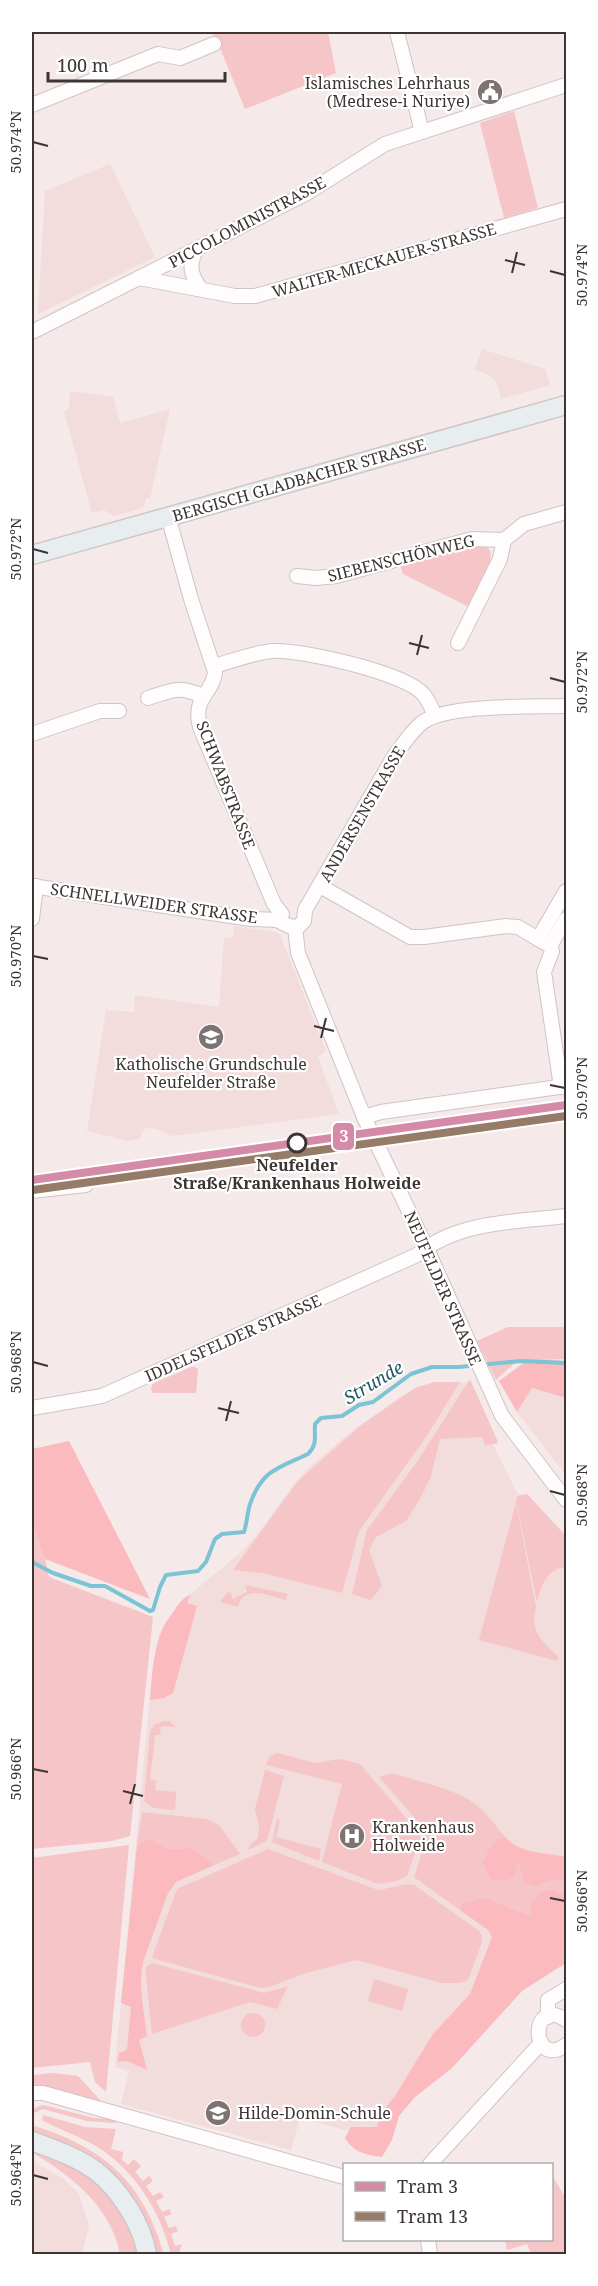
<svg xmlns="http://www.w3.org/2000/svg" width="598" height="2286" viewBox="0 0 598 2286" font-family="'Noto Serif',serif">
	<rect width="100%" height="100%" fill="#f5e9e9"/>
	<g fill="#f2dcdc">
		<polygon points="110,164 155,257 38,314 45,191"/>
		<polygon points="482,349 545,369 550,385 501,399 496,381 489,375 475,370"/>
		<polygon points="70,391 113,397 120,423 170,409 150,498 147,498 142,508 114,516 104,510 92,513 64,411 69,409"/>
		<polygon points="234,926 276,932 280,935 326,1051 318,1057 339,1114 172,1136 157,1129 145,1128 139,1139 128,1141 87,1131 106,1010 134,1012 135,995 219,1007 224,937 233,938"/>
		<polygon points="438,1382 470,1383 491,1435 493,1445 518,1495 527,1494 566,1536 566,1954 507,2000 413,2096 378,2142 360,2134 300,2118 291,2150 121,2104 129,2071 115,2067 153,1665 159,1634 165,1622 181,1602 240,1553 257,1535 294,1484 307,1469 353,1430 400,1397 418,1387"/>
		<polygon points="532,1388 566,1398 566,1475 517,1412"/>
		<polygon points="32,2156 35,2158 35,2162 65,2180 78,2193 89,2225 82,2254 32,2254"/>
	</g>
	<g fill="#f5c5c7">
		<polygon points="212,32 328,32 336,73 245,109 220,48 218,49"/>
		<polygon points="514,111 538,208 504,218 480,123"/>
		<path d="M476,543C480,544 486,545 489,549C497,561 475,595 469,607L403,574L400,564Z"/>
		<polygon points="508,1327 566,1327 566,1359 517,1361 496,1380 477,1341"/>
		<polygon points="191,1367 195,1367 198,1369 196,1393 153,1393 151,1389 152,1384"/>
		<polygon points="470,1379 498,1442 496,1444 485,1445 482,1437 440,1439 431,1476 420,1499 406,1521 376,1537 369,1550 382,1586 371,1600 352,1594 367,1530 417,1462"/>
		<polygon points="434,1382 460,1382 428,1434 359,1531 342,1593 262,1573 233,1570 298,1481 359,1427 415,1388"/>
		<path d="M527,1494L566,1536V1567C546,1569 542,1585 537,1602L516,1500L518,1496Z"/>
		<path d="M516,1503L536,1607C529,1632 542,1640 558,1657L557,1661L479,1640Z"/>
		<polygon points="32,1522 45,1559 49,1577 153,1617 130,1836 112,1841 32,1849"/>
		<path d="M245,1585L288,1594L286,1600C270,1596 244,1583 238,1607L220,1602L229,1591L233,1599L247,1592Z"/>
		<polygon points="164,1721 169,1721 176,1727 161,1726 160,1735 155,1735 150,1780 156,1781 155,1790 176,1792 175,1810 153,1808 144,1801 150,1732 154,1725"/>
		<polygon points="277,1753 315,1763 340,1759 360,1764 419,1833 420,1839 407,1876 393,1882 378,1884 322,1862 342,1784 266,1765 269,1757"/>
		<polygon points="265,1770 284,1776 268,1837 265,1842 248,1850 250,1845 258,1838 259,1826 255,1809"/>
		<path d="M392,1773C416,1781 454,1788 475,1804C487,1813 496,1826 506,1838H498L490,1847L518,1859L535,1887L548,1881L566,1879V1896L555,1890L532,1916L484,1897L461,1904L460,1910L414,1877L426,1839V1831L379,1777Z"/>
		<polygon points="142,1812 206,1819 219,1825 240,1854 214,1865 192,1848 167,1849 149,1838 137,1846"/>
		<polygon points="277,1819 280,1820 276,1837 321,1849 319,1861 272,1842"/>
		<polygon points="129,1845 106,2092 95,2082 90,2062 32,2068 32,1858"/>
		<path d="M268,1849L378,1890C389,1889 404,1883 414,1885L479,1931L482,1936V1942L468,1980L460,1983H442L356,1960L303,1974L269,1987L261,1988L155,1959L152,1957L177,1889Z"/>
		<polygon points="152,1963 264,1993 288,1986 277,2009 250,2002 152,2034 146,1975 146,1967"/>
		<polygon points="374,1979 408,1989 402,2011 368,2001"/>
		<circle cx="253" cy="2025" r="12"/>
		<polygon points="53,2073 78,2076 101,2101 99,2103 32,2089 32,2075"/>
		<polygon points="43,2105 94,2118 117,2119 115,2123 87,2121 43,2109 32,2114 32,2109"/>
		<path d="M43,2115L85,2127L116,2129L111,2149L123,2152L122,2160L128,2165L134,2159L141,2166L135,2172L143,2181L149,2176L153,2181L146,2186L153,2196L160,2192L164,2197L156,2201L162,2212L169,2209L172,2214L164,2217L169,2228L176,2226L178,2231L171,2234L175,2246L182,2244L179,2254H171C160,2211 135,2170 96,2146C79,2136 60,2130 42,2120Z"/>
		<path d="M32,2125C104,2148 142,2180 164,2254H155L137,2208L32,2132Z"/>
		<path d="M35,2149C93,2172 119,2196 140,2254H120C111,2207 72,2176 33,2153Z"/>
		<polygon points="552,2175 566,2199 566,2254 531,2254 527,2244 507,2250 505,2240 552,2240"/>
	</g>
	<g fill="#fababe">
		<polygon points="549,1360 566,1361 566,1398 532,1388 517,1412 499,1381 525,1362"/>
		<polygon points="69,1441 150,1599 45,1559 32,1522 32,1449"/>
		<path d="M190,1595L187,1603L197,1606L173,1693L164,1698L150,1700C153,1668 153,1637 174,1611C178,1605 182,1598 190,1595Z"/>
		<path d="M149,1838L167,1849L192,1848L214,1865L176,1882L168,1893L143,1962C138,1986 144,2011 147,2036L139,2040L147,2070L127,2061L118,2062L119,2053L127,2050L131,2007L121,2003L137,1846Z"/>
		<path d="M498,1838H506C520,1854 547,1853 566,1857V1879L548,1881L535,1887L525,1883L518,1860L514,1877L503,1881L491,1879L483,1863L490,1847Z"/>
		<path d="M555,1890L566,1896V1963L522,1991L452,2068L415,2097L399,2116L392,2140L382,2157C366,2155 353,2152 345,2138L351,2127H377L380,2115L395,2096L433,2034L470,1994L492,1937L488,1930L460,1910L461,1904L484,1897L531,1916V1904L540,1892Z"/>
	</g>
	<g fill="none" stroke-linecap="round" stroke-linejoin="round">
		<path stroke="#7bc4d5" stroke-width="4" d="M32,1562L53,1573L91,1586H105L150,1611L153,1610L160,1587L166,1575L198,1571L206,1562L215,1539L222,1534L244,1532C247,1523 247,1514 250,1504C262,1470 278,1468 308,1454C318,1444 314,1437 315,1424L321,1418L342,1416L359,1405L373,1402L411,1374L432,1367H459L521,1361L566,1363"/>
		<g stroke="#cfc4c5" stroke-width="16">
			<g id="minor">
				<polyline points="397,32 422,132"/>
				<polyline points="32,105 158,54 180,58 214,44"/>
				<path d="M196,249C189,265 190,274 200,288"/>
				<polyline points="139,278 235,296 255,296 566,209"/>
				<polyline points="32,332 307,193 385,144 566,85"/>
				<path d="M168,516L191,599L215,672C213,694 192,697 200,727L274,904L282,914"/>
				<polyline points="297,576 316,578 336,576 472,539 504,540 524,524 566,512"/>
				<polyline points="458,643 500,559 504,540"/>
				<path d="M214,666C233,661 252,653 272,651C300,649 407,673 424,695C429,701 432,709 435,716"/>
				<path d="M148,698C173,690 178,685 203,696"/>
				<polyline points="32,734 100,711 119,711"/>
				<path d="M32,886L251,919L277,920L289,926L298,927L304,921L305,910L393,758C402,746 411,731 423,722C450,704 532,707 566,706"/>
				<polyline points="320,886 410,937 424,937 506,926 518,927 538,939"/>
				<polyline points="32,919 36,886"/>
				<polyline points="295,927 298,953 364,1117 426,1247 502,1416 566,1500"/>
				<polyline points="545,943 538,939 566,891"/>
				<polyline points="561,1087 544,972 552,951 550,946 566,919"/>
				<polyline points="364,1117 381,1112 566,1086"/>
				<polyline points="32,1191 86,1185"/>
				<path d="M32,1408L102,1396L417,1255C457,1221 516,1222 566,1216"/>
				<polyline points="548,2017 548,2000 566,1989"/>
				<path d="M566,2020C529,1995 530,2070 566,2045"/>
				<polyline points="32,2093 43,2093 344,2177"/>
				<polyline points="430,2164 541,2043"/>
				<polyline points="428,2240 430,2254"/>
			</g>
		</g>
		<g stroke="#cdc7c7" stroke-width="21">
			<g id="major">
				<polyline points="32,555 566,405"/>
				<path d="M32,2141C53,2149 77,2157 96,2171C120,2190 142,2224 147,2254"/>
			</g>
		</g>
		<use href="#minor" stroke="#fefcfc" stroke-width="14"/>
		<use href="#major" stroke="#e8eef0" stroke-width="18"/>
		<g stroke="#fff" stroke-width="12">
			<polyline id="tram-1" points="32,1180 566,1105"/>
		</g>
		<g stroke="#fff" stroke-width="12">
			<polyline id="tram-2" points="33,1190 566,1116"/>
		</g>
		<use href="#tram-1" stroke="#d58aa8" stroke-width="8"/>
		<use href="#tram-2" stroke="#967b68" stroke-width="8"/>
	</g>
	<path fill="none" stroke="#3d3434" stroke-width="2" d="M33,142L48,146M505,260L525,265M550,271L565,275M512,273L517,252M33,549L48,553M409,643L429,648M417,655L422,635M550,678L565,682M33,956L48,959M314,1026L334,1031M321,1038L326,1018M550,1085L565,1088M33,1362L48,1366M218,1408L239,1413M226,1421L231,1401M550,1491L565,1495M33,1769L48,1772M123,1791L143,1796M130,1804L135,1784M550,1898L565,1901M33,2175L48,2179"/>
	<defs>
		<g id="civic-disc" transform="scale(1.35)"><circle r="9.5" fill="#7d7373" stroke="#fff"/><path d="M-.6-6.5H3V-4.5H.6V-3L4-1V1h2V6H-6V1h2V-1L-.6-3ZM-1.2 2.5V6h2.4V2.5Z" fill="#fff"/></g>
		<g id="school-disc" transform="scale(1.35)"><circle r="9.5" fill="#7d7373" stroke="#fff"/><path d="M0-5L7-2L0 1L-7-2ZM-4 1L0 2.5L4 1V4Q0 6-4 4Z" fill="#fff"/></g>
		<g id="hospital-disc" transform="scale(1.35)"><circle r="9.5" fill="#7d7373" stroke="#fff"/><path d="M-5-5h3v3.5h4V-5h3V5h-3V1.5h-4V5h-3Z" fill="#fff"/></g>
	</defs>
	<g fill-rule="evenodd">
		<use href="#civic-disc" x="490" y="92"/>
		<use href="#school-disc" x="211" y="1037"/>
		<use href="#hospital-disc" x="352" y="1836"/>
		<use href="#school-disc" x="218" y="2113"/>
	</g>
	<circle fill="#fff" stroke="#3d3434" stroke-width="3" cx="297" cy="1143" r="9"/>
	<g text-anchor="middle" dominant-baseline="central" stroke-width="4.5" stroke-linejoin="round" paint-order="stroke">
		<g font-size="16" fill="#3d3434" stroke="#fff" text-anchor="start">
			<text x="470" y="83" text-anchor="end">Islamisches Lehrhaus<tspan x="470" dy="18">(Medrese-i Nuriye)</tspan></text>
			<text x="211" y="1064" text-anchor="middle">Katholische Grundschule<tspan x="211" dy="18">Neufelder Straße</tspan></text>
			<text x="372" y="1827">Krankenhaus<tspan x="372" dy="18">Holweide</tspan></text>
			<text x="238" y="2113">Hilde-Domin-Schule</text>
		</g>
		<g font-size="16" fill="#3d3434" stroke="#fff">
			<text transform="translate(247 222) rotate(-28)">PICCOLOMINISTRASSE</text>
			<text transform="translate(384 260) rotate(-16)">WALTER-MECKAUER-STRASSE</text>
			<text transform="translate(299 480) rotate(-16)">BERGISCH GLADBACHER STRASSE</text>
			<text transform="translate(401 558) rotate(-14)">SIEBENSCHÖNWEG</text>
			<text transform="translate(226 785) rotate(69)">SCHWABSTRASSE</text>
			<text transform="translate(362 814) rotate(-60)">ANDERSENSTRASSE</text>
			<text transform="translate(154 903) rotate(8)">SCHNELLWEIDER STRASSE</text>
			<text transform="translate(443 1288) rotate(66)">NEUFELDER STRASSE</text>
			<text transform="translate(233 1338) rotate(-24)">IDDELSFELDER STRASSE</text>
		</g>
		<g font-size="16" font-weight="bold" fill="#3d3434" stroke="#fff">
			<text x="297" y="1165">Neufelder<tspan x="297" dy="18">Straße/Krankenhaus Holweide</tspan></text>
		</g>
		<g font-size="18" font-style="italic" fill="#1e5967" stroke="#fff">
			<text transform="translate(373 1382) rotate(-31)">Strunde</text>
		</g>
	</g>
	<rect stroke="#fff" stroke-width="2" x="332" y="1122" width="23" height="29" rx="6" fill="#d58aa8"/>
	<g font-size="16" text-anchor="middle" font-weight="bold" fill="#fff">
		<text x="344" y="1142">3</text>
	</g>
	<rect width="598" height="2286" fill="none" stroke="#ffffff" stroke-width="66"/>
	<rect x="343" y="2163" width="210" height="78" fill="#ffffff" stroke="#b1aeae" stroke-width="1.5"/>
	<rect x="355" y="2182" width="30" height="9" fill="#d58aa8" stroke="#b1aeae" stroke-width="1.5"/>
	<text x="397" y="2193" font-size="18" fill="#3d3434">Tram 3</text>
	<rect x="355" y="2212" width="30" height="9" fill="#967b68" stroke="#b1aeae" stroke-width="1.5"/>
	<text x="397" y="2223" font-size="18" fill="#3d3434">Tram 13</text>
	<path d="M48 72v9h177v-9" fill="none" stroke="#3d3434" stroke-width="3"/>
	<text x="57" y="72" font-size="18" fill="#3d3434" stroke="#ffffff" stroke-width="4.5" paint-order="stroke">100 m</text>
	<rect x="33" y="33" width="532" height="2220" fill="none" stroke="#3d3434" stroke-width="2"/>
	<g font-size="15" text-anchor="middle" fill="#3d3434">
		<text transform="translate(16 142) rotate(-90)" y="5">50.974°N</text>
		<text transform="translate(582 275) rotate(-90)" y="5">50.974°N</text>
		<text transform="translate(16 549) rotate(-90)" y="5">50.972°N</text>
		<text transform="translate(582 682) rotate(-90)" y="5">50.972°N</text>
		<text transform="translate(16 956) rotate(-90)" y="5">50.970°N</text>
		<text transform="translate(582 1088) rotate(-90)" y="5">50.970°N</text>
		<text transform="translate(16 1362) rotate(-90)" y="5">50.968°N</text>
		<text transform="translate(582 1495) rotate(-90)" y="5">50.968°N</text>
		<text transform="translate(16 1769) rotate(-90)" y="5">50.966°N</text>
		<text transform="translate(582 1901) rotate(-90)" y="5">50.966°N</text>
		<text transform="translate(16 2175) rotate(-90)" y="5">50.964°N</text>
	</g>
</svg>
